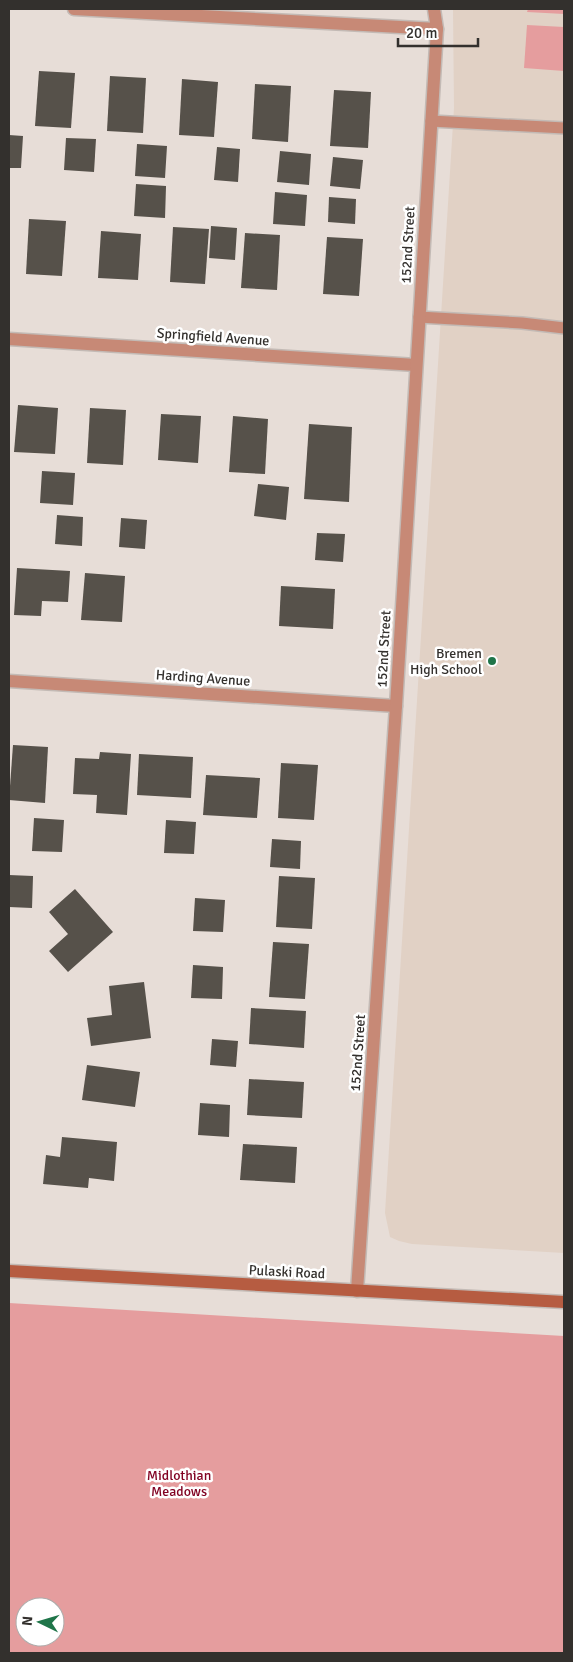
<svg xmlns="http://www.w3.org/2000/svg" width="573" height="1662" viewBox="0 0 573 1662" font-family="Signika,sans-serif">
	<rect width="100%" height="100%" fill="#e7ddd7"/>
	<polygon fill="#e1d1c5" points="453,9 564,9 564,1253 412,1244 399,1241 390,1237 385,1213 454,108"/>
	<g fill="#e59d9e" fill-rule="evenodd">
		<polygon points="528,9 564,9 564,14 527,12"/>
		<polygon points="527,25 564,27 564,71 524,68"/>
		<path d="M9,1303L564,1336V1653H9ZM25,1607H55V1637H25Z"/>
	</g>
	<g fill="#56514a">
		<polygon points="39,71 75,73 71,128 35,126"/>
		<polygon points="110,76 146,78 143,133 107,131"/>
		<polygon points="182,79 218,82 214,137 179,135"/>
		<polygon points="255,84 291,86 288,142 252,139"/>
		<polygon points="334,90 371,92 368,148 330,146"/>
		<polygon points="9,135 23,136 21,168 9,168"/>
		<polygon points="66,138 96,139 94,172 64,170"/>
		<polygon points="137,144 167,146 165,178 135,176"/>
		<polygon points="217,147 240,149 238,182 214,180"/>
		<polygon points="280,151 311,154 309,185 277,182"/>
		<polygon points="333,157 363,160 360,189 330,186"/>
		<polygon points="136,184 166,186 165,218 134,216"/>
		<polygon points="275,192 307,195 305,226 273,224"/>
		<polygon points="329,197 356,199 355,224 328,222"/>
		<polygon points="29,219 66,221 62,276 26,274"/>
		<polygon points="211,226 237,228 235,260 209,258"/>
		<polygon points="173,227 209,229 205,284 170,282"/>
		<polygon points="101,231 141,234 138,280 98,278"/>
		<polygon points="245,233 280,235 277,290 241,288"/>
		<polygon points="327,237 363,239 359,296 323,294"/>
		<polygon points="18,405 58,408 55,454 14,452"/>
		<polygon points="90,408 126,410 123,465 87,463"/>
		<polygon points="161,414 201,416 198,463 158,460"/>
		<polygon points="233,416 268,419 265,474 229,472"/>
		<polygon points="309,424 352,427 349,502 304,499"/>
		<polygon points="42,471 75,473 73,505 40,503"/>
		<polygon points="258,484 289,487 286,520 254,516"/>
		<polygon points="57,515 83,517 82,546 55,544"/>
		<polygon points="121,518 147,520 145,549 119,547"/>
		<polygon points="317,533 345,534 343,562 315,560"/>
		<polygon points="17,568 70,571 68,602 42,601 41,616 14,615"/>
		<polygon points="85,573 125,576 122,622 81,620"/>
		<polygon points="281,586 335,589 333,629 279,626"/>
		<polygon points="13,745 48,747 45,803 9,800"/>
		<polygon points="100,752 131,754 127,815 96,813 97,795 73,794 75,758 99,759"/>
		<polygon points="139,754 193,757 191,798 137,795"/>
		<polygon points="281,763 318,765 314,820 278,818"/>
		<polygon points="206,775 260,778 257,818 203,815"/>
		<polygon points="34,818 64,820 62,852 32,851"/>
		<polygon points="166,820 196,822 194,854 164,853"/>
		<polygon points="272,839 301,841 300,869 270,867"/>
		<polygon points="9,875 33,876 32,908 9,907"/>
		<polygon points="279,876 315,878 312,929 276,927"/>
		<polygon points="75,889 113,932 68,972 49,951 68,934 49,912"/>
		<polygon points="195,898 225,900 223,932 193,931"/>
		<polygon points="273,942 309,944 305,999 269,997"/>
		<polygon points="193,965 223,967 222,999 191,998"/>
		<polygon points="144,982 151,1038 91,1046 87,1018 112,1015 109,986"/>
		<polygon points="251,1008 306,1011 304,1048 249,1044"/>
		<polygon points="212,1039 238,1041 236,1067 210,1065"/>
		<polygon points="87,1065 140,1072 135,1107 82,1100"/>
		<polygon points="249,1079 304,1082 302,1118 247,1115"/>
		<polygon points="200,1103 230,1105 229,1137 198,1135"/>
		<polygon points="62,1137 117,1142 114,1181 89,1178 88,1188 43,1184 46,1155 60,1157"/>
		<polygon points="243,1144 297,1147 295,1183 240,1180"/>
	</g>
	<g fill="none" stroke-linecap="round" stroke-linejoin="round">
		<g stroke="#c3bab5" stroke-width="14">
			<g id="lane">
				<polyline points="431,121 564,128"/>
				<polyline points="419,317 522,323 564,328"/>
			</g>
		</g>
		<g stroke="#c3bab5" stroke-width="15">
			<g id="street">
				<polyline points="74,9 437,29"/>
				<polyline points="9,339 416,365"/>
				<polyline points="9,681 396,706"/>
				<polyline points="357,1291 396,706 437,29 434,9"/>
			</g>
		</g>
		<g stroke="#c3bab5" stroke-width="15">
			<polyline id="secondary" points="9,1271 564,1302"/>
		</g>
		<use href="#lane" stroke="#c78976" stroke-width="11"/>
		<use href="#street" stroke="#c78976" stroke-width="12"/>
		<use href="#secondary" stroke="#b65c41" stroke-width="12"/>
	</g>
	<circle fill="#1f7549" stroke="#fff" stroke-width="2" cx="492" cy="661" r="5"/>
	<g text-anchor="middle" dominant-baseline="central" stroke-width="5" stroke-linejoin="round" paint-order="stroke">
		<g font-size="14" fill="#33302d" stroke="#fff">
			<text transform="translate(408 245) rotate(-87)">152nd Street</text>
			<text transform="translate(213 337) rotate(4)">Springfield Avenue</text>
			<text transform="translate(384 649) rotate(-87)">152nd Street</text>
			<text transform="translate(203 678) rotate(4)">Harding Avenue</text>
			<text transform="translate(358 1053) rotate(-86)">152nd Street</text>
			<text transform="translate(287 1272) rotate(3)">Pulaski Road</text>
		</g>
		<g font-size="14" fill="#33302d" stroke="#fff" text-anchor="end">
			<text x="482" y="653">Bremen<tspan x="482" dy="16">High School</tspan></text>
		</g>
		<g font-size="14" fill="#810222" stroke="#fff">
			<text x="179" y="1475">Midlothian<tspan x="179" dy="16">Meadows</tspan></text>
		</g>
	</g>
	<rect width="573" height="1662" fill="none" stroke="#33302d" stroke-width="20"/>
	<g transform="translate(40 1622) rotate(275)"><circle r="24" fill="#ffffff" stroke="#adacab"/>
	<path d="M0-4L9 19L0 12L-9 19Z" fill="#1f7549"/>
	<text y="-8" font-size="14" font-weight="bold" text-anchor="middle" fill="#33302d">N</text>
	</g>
	<path d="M398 38v8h80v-8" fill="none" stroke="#33302d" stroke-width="2.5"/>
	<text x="406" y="38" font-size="15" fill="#33302d" stroke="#ffffff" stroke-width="4" paint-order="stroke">20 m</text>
</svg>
